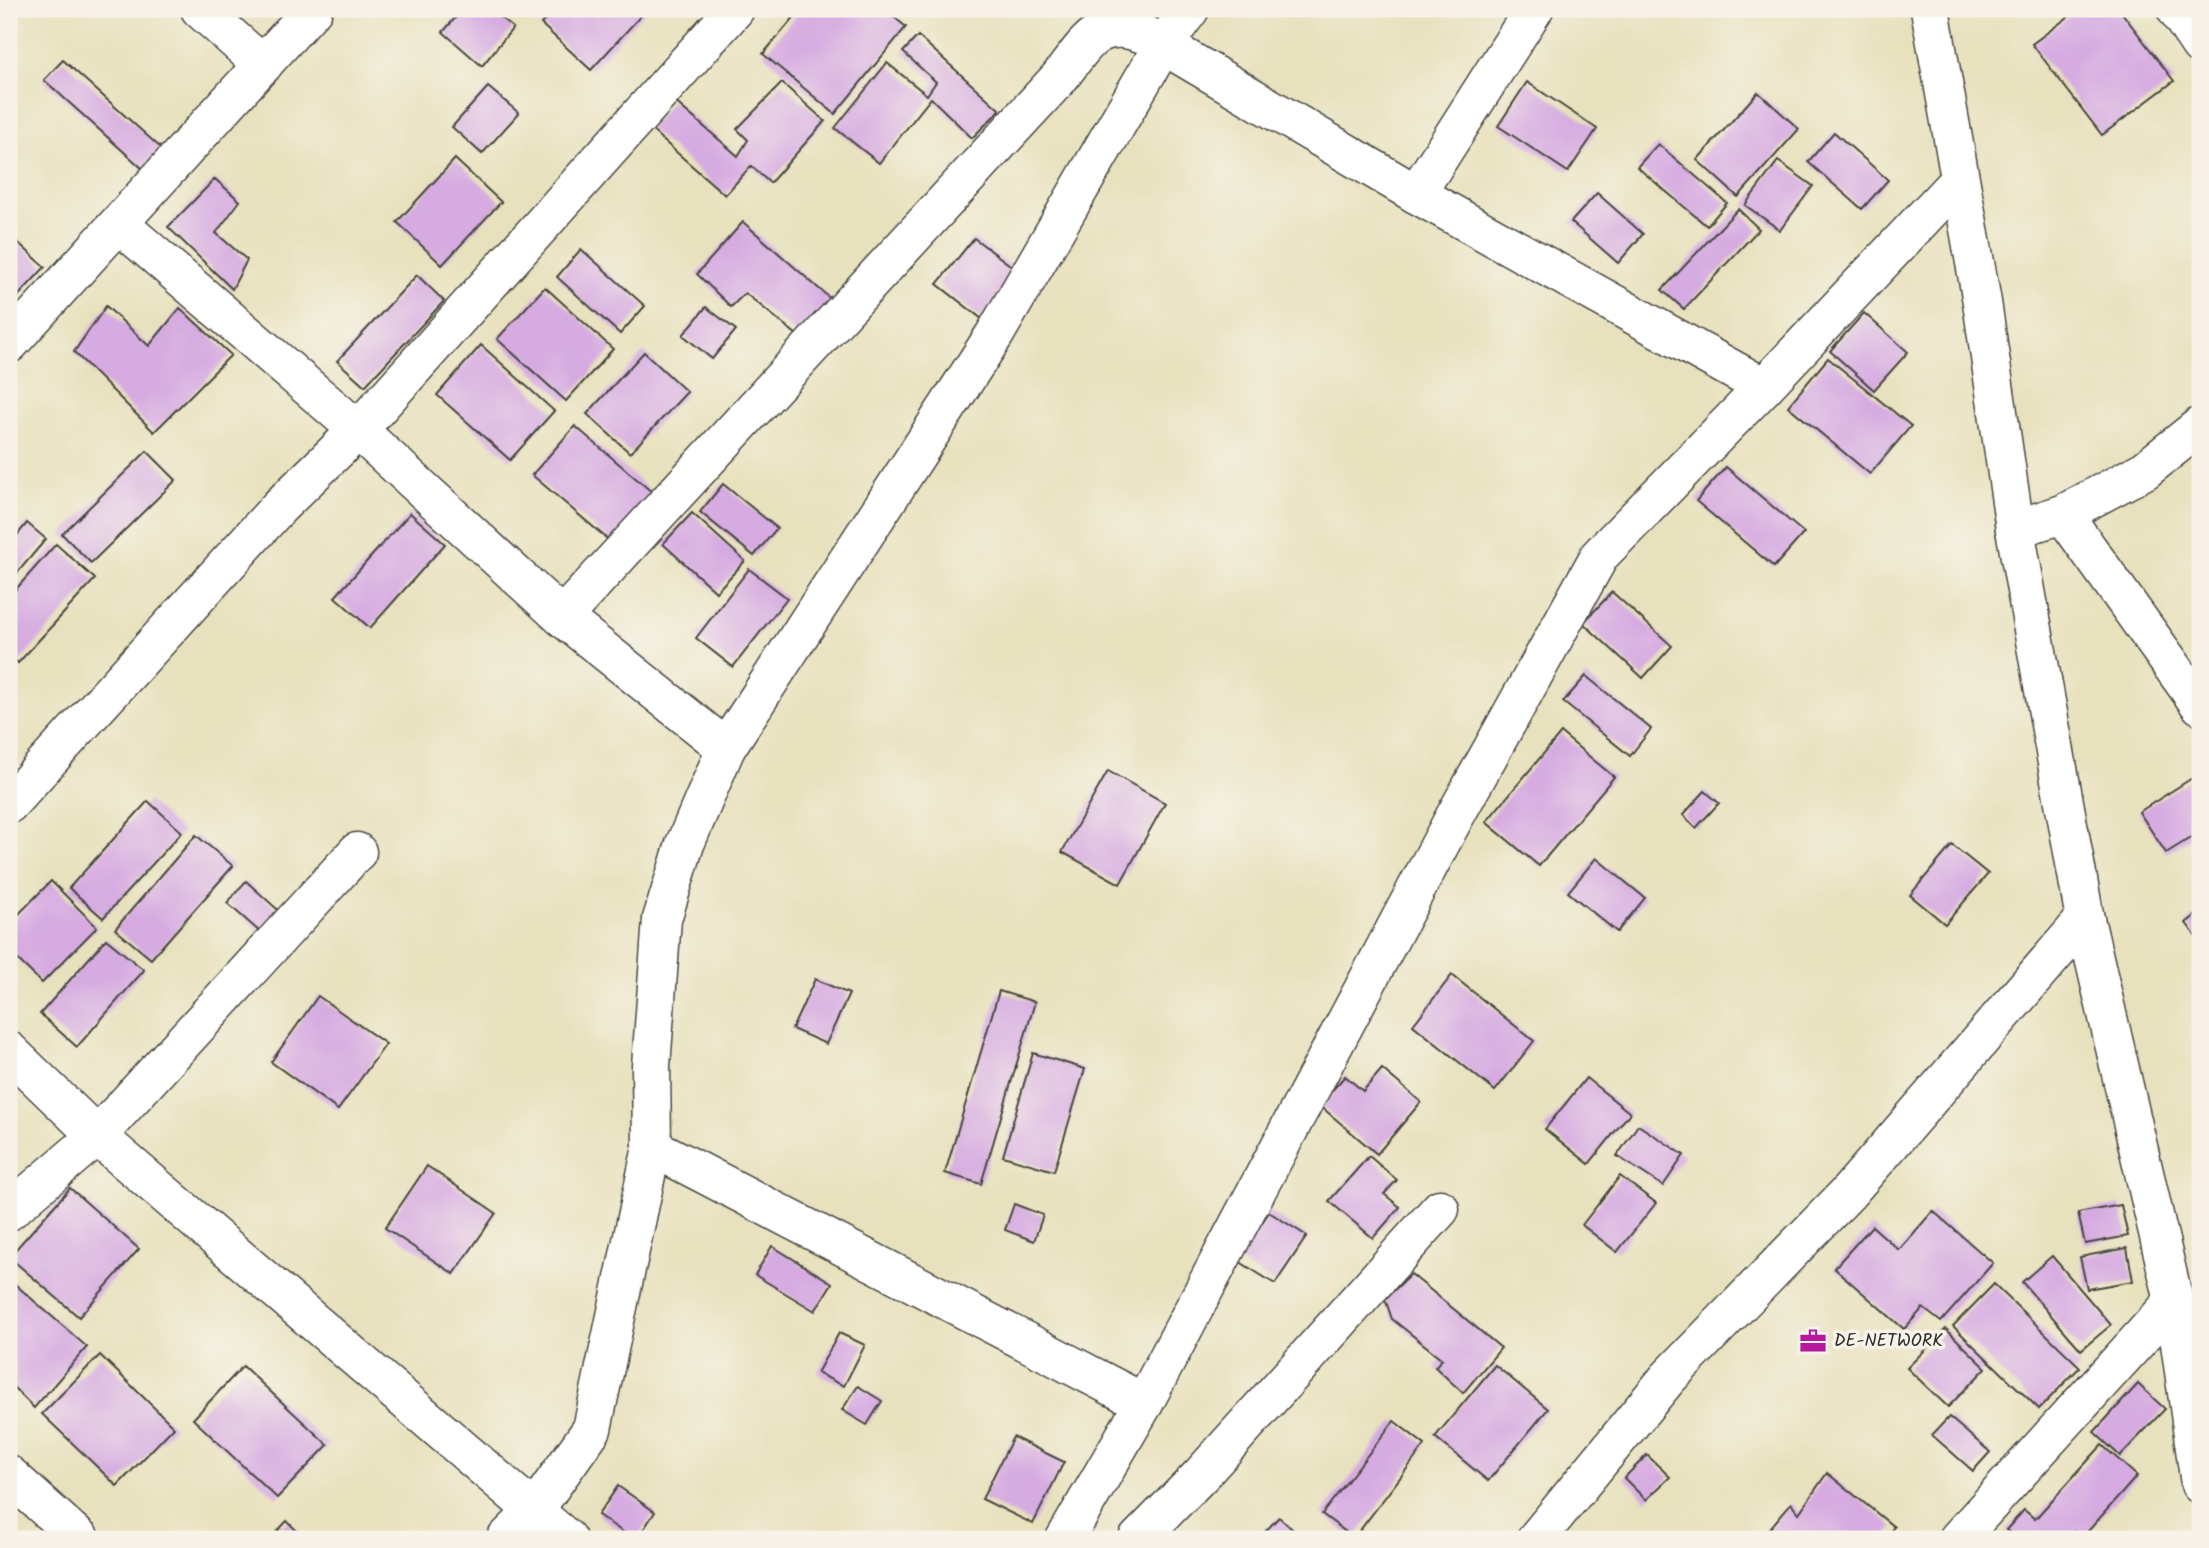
<svg xmlns="http://www.w3.org/2000/svg" width="2209" height="1548" viewBox="0 0 2209 1548" font-family="Kalam,sans-serif">
	<rect width="100%" height="100%" fill="#f7f3e8"/>
	<filter id="ink" filterUnits="userSpaceOnUse"><feTurbulence type="fractalNoise" baseFrequency=".0143" numOctaves="2"/><feDisplacementMap in="SourceGraphic" scale="14" xChannelSelector="R" yChannelSelector="G"/><feConvolveMatrix kernelMatrix="1 2 1 2 8 2 1 2 1" color-interpolation-filters="sRGB"/></filter>
	<filter id="wash" filterUnits="userSpaceOnUse"><feTurbulence type="fractalNoise" baseFrequency=".00686" numOctaves="4" result="noise"/><feDisplacementMap in="SourceGraphic" scale="28" xChannelSelector="R" yChannelSelector="G"/><feGaussianBlur stdDeviation="1.57" result="paint"/><feColorMatrix in="noise" values="0 0 0 0 0 0 0 0 0 0 0 0 0 0 0 0 0 1.4 0 .05"/><feComposite in="paint" operator="in"/></filter>
	<g filter="url(#wash)">
		<rect width="100%" height="100%" fill="#e8e1bd"/>
		<g id="blocks">
			<g fill="#d6abe1">
				<polygon points="463,9 490,9 513,28 482,66 443,32"/>
				<polygon points="555,9 647,9 591,70 541,24"/>
				<polygon points="801,9 884,9 906,27 835,114 763,54"/>
				<polygon points="2079,9 2119,9 2174,81 2102,135 2032,44"/>
				<polygon points="918,36 1000,110 972,138 931,98 879,163 835,128 887,63 927,95 936,82 903,52"/>
				<polygon points="63,60 162,149 143,169 44,80"/>
				<polygon points="1527,82 1597,129 1568,172 1498,126"/>
				<polygon points="782,83 825,121 770,183 751,166 725,195 649,128 673,100 738,156 748,140 737,129"/>
				<polygon points="488,87 519,113 482,154 452,127"/>
				<polygon points="1758,92 1799,129 1738,197 1697,160"/>
				<polygon points="1834,132 1888,180 1862,209 1808,162"/>
				<polygon points="1658,144 1727,203 1707,226 1637,167"/>
				<polygon points="455,159 501,202 442,265 397,222"/>
				<polygon points="1778,161 1813,186 1780,230 1745,205"/>
				<polygon points="215,179 240,201 216,233 247,260 232,289 168,227"/>
				<polygon points="1597,193 1643,234 1618,263 1571,222"/>
				<polygon points="1738,209 1759,229 1684,309 1662,290"/>
				<polygon points="743,222 833,301 802,339 745,293 731,307 697,274"/>
				<polygon points="12,237 45,267 9,306 9,240"/>
				<polygon points="974,238 1018,271 982,319 937,284"/>
				<polygon points="581,249 645,306 620,334 557,277"/>
				<polygon points="417,275 444,301 365,386 337,361"/>
				<polygon points="545,287 613,349 566,401 497,339"/>
				<polygon points="106,306 149,346 180,308 231,355 154,432 74,352"/>
				<polygon points="706,307 736,330 712,359 683,335"/>
				<polygon points="1864,313 1908,352 1874,390 1830,351"/>
				<polygon points="481,345 554,411 510,460 437,395"/>
				<polygon points="644,352 687,392 630,453 587,414"/>
				<polygon points="1828,358 1911,426 1870,474 1788,406"/>
				<polygon points="575,426 653,493 611,542 532,475"/>
				<polygon points="147,451 176,480 91,563 62,534"/>
				<polygon points="1726,467 1804,533 1774,567 1696,501"/>
				<polygon points="723,484 777,528 754,556 700,512"/>
				<polygon points="410,513 445,544 370,628 335,597"/>
				<polygon points="692,513 745,561 716,592 663,544"/>
				<polygon points="27,523 46,539 12,579 9,576 9,545"/>
				<polygon points="56,544 95,579 18,663 9,655 9,597"/>
				<polygon points="749,569 787,598 733,667 696,638"/>
				<polygon points="1612,592 1672,646 1643,678 1583,623"/>
				<polygon points="1586,676 1651,729 1630,756 1563,702"/>
				<polygon points="1561,733 1614,777 1539,866 1486,822"/>
				<polygon points="1108,771 1165,803 1120,884 1062,852"/>
				<polygon points="2200,773 2200,832 2166,853 2139,812"/>
				<polygon points="1705,791 1719,803 1696,828 1683,815"/>
				<polygon points="148,801 182,832 103,918 69,888"/>
				<polygon points="196,835 233,866 151,959 115,929"/>
				<polygon points="1952,845 1988,874 1945,924 1910,895"/>
				<polygon points="1596,858 1645,898 1617,932 1568,892"/>
				<polygon points="51,881 97,927 42,983 9,951 9,924"/>
				<polygon points="246,881 288,919 269,940 227,903"/>
				<polygon points="2200,912 2200,942 2186,923"/>
				<polygon points="106,939 144,970 77,1047 40,1014"/>
				<polygon points="1452,975 1534,1041 1495,1091 1413,1025"/>
				<polygon points="815,979 849,994 826,1044 792,1029"/>
				<polygon points="999,991 1035,1002 981,1184 945,1173"/>
				<polygon points="318,996 386,1044 338,1110 271,1062"/>
				<polygon points="1033,1053 1085,1069 1054,1171 1003,1156"/>
				<polygon points="1382,1069 1421,1102 1377,1154 1319,1105 1345,1076 1363,1091"/>
				<polygon points="1586,1078 1630,1113 1589,1164 1545,1129"/>
				<polygon points="1638,1125 1684,1155 1663,1186 1617,1156"/>
				<polygon points="1369,1156 1397,1180 1384,1194 1400,1207 1373,1238 1329,1201"/>
				<polygon points="427,1166 496,1213 454,1274 385,1228"/>
				<polygon points="1620,1176 1656,1203 1617,1252 1582,1225"/>
				<polygon points="70,1188 139,1249 79,1317 9,1257"/>
				<polygon points="1014,1204 1043,1215 1034,1241 1005,1230"/>
				<polygon points="2121,1205 2128,1236 2085,1244 2078,1213"/>
				<polygon points="1933,1211 1993,1263 1941,1322 1923,1308 1904,1329 1834,1268 1872,1226 1899,1250"/>
				<polygon points="1269,1212 1307,1236 1275,1284 1237,1260"/>
				<polygon points="772,1246 832,1283 815,1311 755,1275"/>
				<polygon points="2127,1248 2133,1281 2087,1289 2080,1257"/>
				<polygon points="2052,1256 2111,1325 2081,1350 2022,1282"/>
				<polygon points="1411,1274 1501,1348 1463,1393 1435,1367 1442,1359 1392,1319 1385,1299"/>
				<polygon points="9,1279 87,1347 34,1408 11,1385 9,1387"/>
				<polygon points="1994,1284 2080,1367 2039,1409 1953,1326"/>
				<polygon points="1946,1329 1986,1368 1948,1407 1907,1368"/>
				<polygon points="839,1333 865,1345 844,1386 817,1373"/>
				<polygon points="100,1355 174,1427 117,1486 42,1414"/>
				<polygon points="1495,1365 1548,1409 1488,1481 1435,1437"/>
				<polygon points="243,1366 328,1445 277,1498 193,1419"/>
				<polygon points="2138,1384 2165,1409 2120,1456 2094,1432"/>
				<polygon points="858,1386 882,1401 867,1425 842,1410"/>
				<polygon points="1949,1417 1990,1452 1973,1471 1932,1435"/>
				<polygon points="1394,1421 1425,1445 1354,1538 1322,1514"/>
				<polygon points="1013,1437 1064,1462 1033,1524 982,1499"/>
				<polygon points="2102,1445 2137,1476 2082,1538 2074,1531 2067,1539 2017,1539 2006,1530 2024,1510 2035,1519"/>
				<polygon points="1647,1455 1670,1477 1646,1500 1624,1478"/>
				<polygon points="1827,1473 1894,1527 1884,1539 1761,1539 1791,1503 1799,1513"/>
				<polygon points="618,1486 655,1512 637,1539 633,1539 598,1515"/>
				<polygon points="1279,1517 1303,1539 1258,1539"/>
				<polygon points="287,1521 305,1539 270,1539"/>
			</g>
		</g>
	</g>
	<g filter="url(#ink)">
		<use href="#blocks" fill-opacity="0" stroke="#474641" stroke-width="2"/>
		<g fill="none" stroke-linecap="round" stroke-linejoin="round">
			<g stroke="#474641" stroke-width="41">
				<g id="minor">
					<polyline points="200,9 263,65"/>
					<polyline points="2176,9 2200,45"/>
					<polyline points="1416,194 1534,9"/>
					<polyline points="119,224 358,430 562,617 726,748"/>
					<polyline points="9,344 313,9"/>
					<polyline points="2063,514 2200,705"/>
					<polyline points="2015,529 2063,514 2145,470 2200,426"/>
					<path d="M562,617L1059,78C1087,43 1097,16 1146,35L1416,194L1764,387"/>
					<polyline points="9,804 279,507 358,430 735,9"/>
					<polyline points="9,1051 97,1136 567,1539"/>
					<polyline points="652,1147 1144,1403"/>
					<polyline points="9,1211 97,1136 357,852"/>
					<polyline points="9,1475 80,1539"/>
					<polyline points="506,1539 533,1512 592,1429 652,1147 651,1066 662,919 685,844 726,748 995,334 1163,45 1190,9"/>
					<polyline points="1065,1539 1144,1403 1454,818 1600,555 1764,387 1959,180"/>
					<polyline points="1138,1539 1201,1475 1440,1209"/>
					<polyline points="1536,1539 1668,1378 1847,1194 2085,919"/>
					<polyline points="1958,1539 2174,1301 2200,1344"/>
				</g>
			</g>
			<g stroke="#474641" stroke-width="41">
				<polyline id="tertiary" points="1930,9 1982,302 2015,529 2085,919 2174,1301 2200,1484"/>
			</g>
			<use href="#minor" stroke="#fff" stroke-width="38"/>
			<use href="#tertiary" stroke="#fff" stroke-width="38"/>
		</g>
	</g>
	<defs>
		<g id="office-bare" transform="scale(2.1)"><path d="M-6-3h4V-5.5h4V-3h4V5H-6ZM-1-4.5V-3h2v-1.5ZM-6 0V1H6V0Z" fill="#b5179e" stroke="#f7f3e8" stroke-width="2.5" paint-order="stroke"/></g>
	</defs>
	<g fill-rule="evenodd">
		<use href="#office-bare" x="1813" y="1341"/>
	</g>
	<g text-anchor="middle" dominant-baseline="central" stroke-width="7" stroke-linejoin="round" paint-order="stroke">
		<g font-size="18" fill="#2b2b2b" stroke="#f7f3e8" text-anchor="start">
			<text x="1834" y="1341">DE-NETWORK</text>
		</g>
	</g>
	<rect width="2209" height="1548" fill="none" stroke="#f7f3e8" stroke-width="35"/>
</svg>
